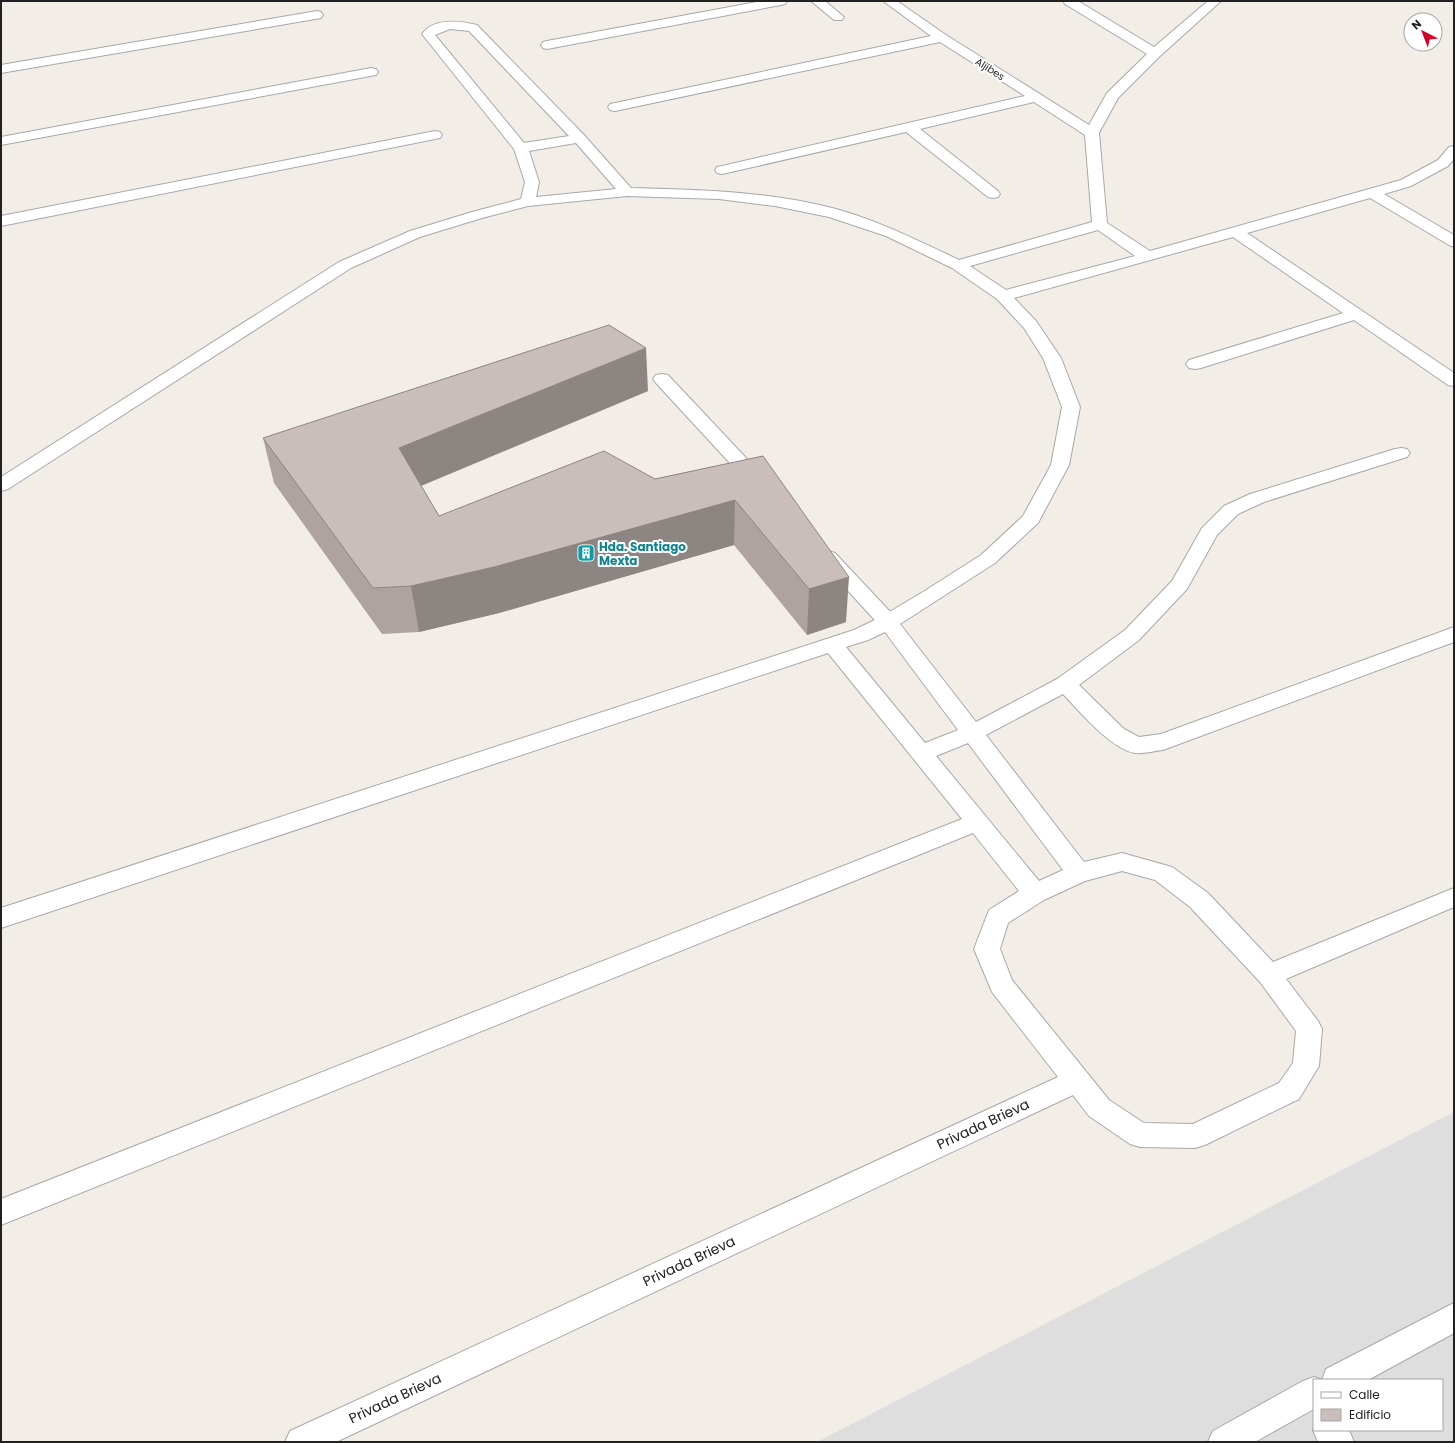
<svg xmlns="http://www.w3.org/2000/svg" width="1455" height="1443" viewBox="0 0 1455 1443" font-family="Poppins,sans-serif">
	<rect width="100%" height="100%" fill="#f2ede7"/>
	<path fill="#dfdede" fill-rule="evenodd" d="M1454,1112V1442H817ZM1314,1380H1442V1430H1314Z"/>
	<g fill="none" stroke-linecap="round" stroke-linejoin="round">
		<g stroke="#a8a8a8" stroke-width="2">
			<g id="service">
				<polygon points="662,374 668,375 765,478 767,482 765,486 758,488 751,486 656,383 653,379 656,375"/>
				<polygon points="828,551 835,553 895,617 898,622 895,627 888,629 881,627 821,561 818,557 821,553"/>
			</g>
		</g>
		<g stroke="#a8a8a8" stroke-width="2">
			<g id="minor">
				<polygon points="762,1 787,1 785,4 781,5 547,49 543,48 541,45 543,42 547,41"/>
				<polygon points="811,1 825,1 844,17 842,20 834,20"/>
				<path d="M883,1H897L946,35L1089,125L1107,93L1147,54L1065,4L1063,1H1078L1154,47L1208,1H1221L1160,56L1118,98L1099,133L1107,223L1150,251L1401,180L1438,160L1449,147L1454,146V159L1448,166L1411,186L1384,194L1454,235V247L1449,245L1370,198L1247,233L1454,373V386L1448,385L1354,320L1201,368L1195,369L1189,368L1186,364L1189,360L1343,313L1233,237L1014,298L1036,321L1061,358L1080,407L1069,465L1038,523L995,563L900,624L976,722L1057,679L1125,630L1172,581L1202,528L1224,506L1250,494L1395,449L1401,448L1407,449L1410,453L1407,457L1264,502L1238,514L1217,535L1187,589L1139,640L1079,685L1124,729L1139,737L1161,734L1454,627V642L1163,750C1154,751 1143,754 1135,753C1111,749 1080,712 1063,694L986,735L1084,862L1122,853L1172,867L1208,893L1273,962L1454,888V907L1286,979L1318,1021L1322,1029L1319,1066L1299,1099L1205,1145L1195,1148L1140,1147L1130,1144L1089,1116L1073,1095L336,1442H285L290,1431L1058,1077L992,992L974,949L989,910L1019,891L973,833L1,1225V1199L962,819L828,653L1,928V908L854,630L881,617L923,592L981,555L1023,516L1051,465L1062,407L1043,358L1024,328L997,299L952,268L886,236L829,217L775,206L719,199L627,196L528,206L482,218L420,237L351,268L8,489L1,491V477L339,262L410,231L472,212L521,199L525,182L514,149L422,34C434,17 460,21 477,25L584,135L631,188C700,190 769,191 836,209C879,221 919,241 959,260L1092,222L1085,135L1034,102L920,129L998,191L1000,194L998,197L993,198L988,197L906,132L722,174L717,173L715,170L717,167L722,166L1025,96L940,42L615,111L610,110L608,107L610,104L615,103L931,36ZM450,29L469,31L569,136L524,143L435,35ZM576,143L616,189L536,197L539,182L529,151ZM1098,230L1135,256L1006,290L970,266ZM885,632L958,730L925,743L846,647L868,640ZM968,743L1063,870L1039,881L936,756ZM1122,871L1155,880L1190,907L1260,982L1296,1031L1293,1063L1279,1083L1193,1124L1144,1123L1109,1100L1012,980L1000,949L1008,923L1044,900L1085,881Z"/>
				<polygon points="317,11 321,12 323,15 321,18 1,73 1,65"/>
				<polygon points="371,68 376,69 378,72 376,75 1,145 1,137"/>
				<polygon points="435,131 440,132 442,135 440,138 1,226 1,216"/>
				<polygon points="1454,1303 1454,1333 1368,1380 1314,1380 1314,1409 1255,1442 1208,1442 1213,1431 1303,1381 1314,1377 1322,1380 1326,1369"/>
				<polygon points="1314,1428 1314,1430 1349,1430 1354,1442 1318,1442 1313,1430"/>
			</g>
		</g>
		<use href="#service" fill="#fff" fill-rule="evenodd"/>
		<use href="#minor" fill="#fff" fill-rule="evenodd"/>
	</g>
	<polygon fill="#aea3a0" points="648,391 421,486 439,516 655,479 763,456 846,622 807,635 734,545 499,613 419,632 382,634 274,483 263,438"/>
	<g fill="#8d8582">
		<polygon points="646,348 648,391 406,492 399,448"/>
		<polygon points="735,500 734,545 499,613 419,632 411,586"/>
		<polygon points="849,577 846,622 807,635 809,589"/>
	</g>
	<polygon fill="#cabeba" stroke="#8d8582" points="609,325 646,348 399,448 439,516 604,451 655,479 763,456 849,577 809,589 735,500 494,567 411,586 373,588 263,438"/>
	<defs>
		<g id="building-square" transform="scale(0.9)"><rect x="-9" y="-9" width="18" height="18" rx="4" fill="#0f9aa8" stroke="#fff"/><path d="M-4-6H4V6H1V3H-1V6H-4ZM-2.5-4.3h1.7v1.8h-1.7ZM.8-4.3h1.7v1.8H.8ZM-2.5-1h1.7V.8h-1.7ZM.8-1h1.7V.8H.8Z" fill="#fff"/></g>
	</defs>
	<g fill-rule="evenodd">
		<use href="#building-square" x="586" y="553"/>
	</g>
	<g text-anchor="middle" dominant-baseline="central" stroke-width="4" stroke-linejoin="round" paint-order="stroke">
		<g font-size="10" fill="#212121" stroke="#fff">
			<text transform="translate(990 69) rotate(33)">Aljibes</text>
		</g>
		<g font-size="12" font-weight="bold" fill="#0d838f" stroke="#fff" text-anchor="start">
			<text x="599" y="546">Hda. Santiago<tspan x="599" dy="14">Mexta</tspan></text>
		</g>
		<g font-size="14" fill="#212121" stroke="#fff">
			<text transform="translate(983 1124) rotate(-25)">Privada Brieva</text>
			<text transform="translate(689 1261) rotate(-25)">Privada Brieva</text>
			<text transform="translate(395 1398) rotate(-25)">Privada Brieva</text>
		</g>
	</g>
	<rect width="1455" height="1443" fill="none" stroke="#212121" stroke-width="4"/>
	<rect x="1313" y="1379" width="130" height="52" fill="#ffffff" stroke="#a6a6a6"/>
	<rect x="1321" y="1392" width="20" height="6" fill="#ffffff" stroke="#a6a6a6"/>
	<text x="1349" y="1399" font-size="12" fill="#212121">Calle</text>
	<rect x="1321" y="1409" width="20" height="12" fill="#cabeba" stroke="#a6a6a6"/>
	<text x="1349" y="1419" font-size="12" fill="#212121">Edificio</text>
	<g transform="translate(1423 32) rotate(318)"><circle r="19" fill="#ffffff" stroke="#a6a6a6"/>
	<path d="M0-3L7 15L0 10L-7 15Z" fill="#d20026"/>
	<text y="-6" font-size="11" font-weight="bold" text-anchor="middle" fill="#212121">N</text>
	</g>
</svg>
